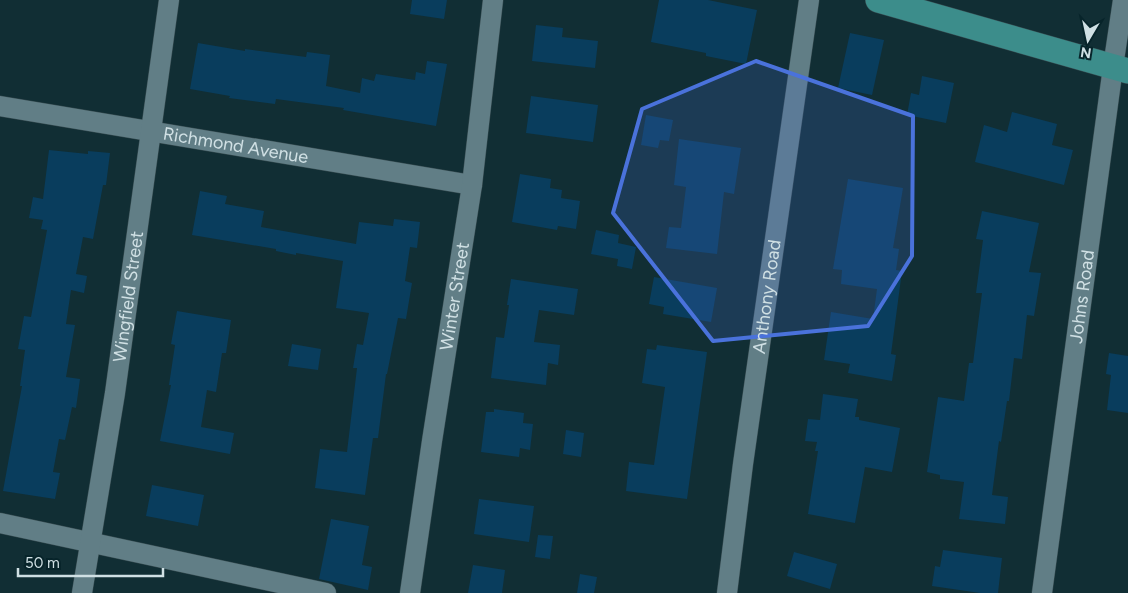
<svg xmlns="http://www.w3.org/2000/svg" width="1128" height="593" viewBox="0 0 1128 593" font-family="Figtree,sans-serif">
	<rect width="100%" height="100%" fill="#112e34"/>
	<g fill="#093d5d">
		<polygon points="412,0 447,0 444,19 410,14"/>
		<polygon points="659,0 708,0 757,10 746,64 706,56 706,53 651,42"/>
		<polygon points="536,25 563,28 562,37 598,41 595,68 532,61"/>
		<polygon points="850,33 884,40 872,95 838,88"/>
		<polygon points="198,43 245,51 245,49 306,57 307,52 330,55 326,86 360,93 362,78 374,81 376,74 415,80 416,72 425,74 427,61 447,64 436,126 343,110 344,108 276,99 275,104 229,98 230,96 190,89"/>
		<polygon points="922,76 954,83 946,123 907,115 911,93 919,95"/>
		<polygon points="531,96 598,105 593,142 526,133"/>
		<polygon points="1012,112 1057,124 1052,145 1073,150 1064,185 975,162 984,125 1007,132"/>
		<polygon points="646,115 673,120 669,141 660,140 658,148 641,145"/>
		<polygon points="679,139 741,148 734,194 724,192 717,254 666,248 669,227 681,228 686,187 674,185"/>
		<polygon points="49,150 88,154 88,151 110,153 106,185 103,185 93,239 83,237 76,274 87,276 84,293 71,290 66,324 75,325 66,377 80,379 76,408 72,407 65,440 59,439 53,472 60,473 55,499 3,491 22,386 20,386 25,350 18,349 24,316 31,317 47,230 41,229 43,220 29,218 33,197 43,199"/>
		<polygon points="520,174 551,179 550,188 562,190 561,198 580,201 576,229 558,226 557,230 512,222"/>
		<polygon points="848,179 903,188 893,248 899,249 896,270 902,271 891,354 896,355 892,381 848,373 850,364 824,360 831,312 873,319 877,289 841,284 842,270 833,269"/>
		<polygon points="200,191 227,196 225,204 264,211 261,227 356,244 359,222 393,226 394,219 420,222 417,248 410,247 405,281 412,283 406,319 398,318 387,374 386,374 378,438 373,438 365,495 315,488 320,449 347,452 357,368 353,368 357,344 363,345 369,313 336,308 343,261 296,253 296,255 276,251 276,249 192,235"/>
		<polygon points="982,211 1039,223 1029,272 1041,273 1034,316 1027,315 1022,359 1014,358 1009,401 1007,401 1001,442 999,441 992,495 1008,497 1005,524 959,519 964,482 940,479 940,475 927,472 938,397 964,401 969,363 973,363 982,293 976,293 983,240 976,239"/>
		<polygon points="596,230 619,235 618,243 636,247 632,269 617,266 618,259 591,254"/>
		<polygon points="654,277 717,288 711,322 663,314 664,307 649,304"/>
		<polygon points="511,279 578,289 574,315 539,310 534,342 560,345 558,365 548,363 546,385 491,378 496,337 504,338 509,305 507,305"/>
		<polygon points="177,311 231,320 226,353 222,353 216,392 207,390 201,427 234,433 230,454 160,441 171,385 169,385 175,345 171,344"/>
		<polygon points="292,344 321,349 318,370 288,366"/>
		<polygon points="657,345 707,352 687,499 626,491 629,462 654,465 665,387 642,383 647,349 656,350"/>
		<polygon points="1109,353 1128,356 1128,413 1107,410 1111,375 1106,374"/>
		<polygon points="823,394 858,399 855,417 859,417 859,420 900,428 892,472 865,467 855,523 808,514 818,451 815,451 817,442 805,441 808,419 820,420"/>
		<polygon points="494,409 524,413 523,423 533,424 530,450 520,448 519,457 481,452 486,412 494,412"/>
		<polygon points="566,430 584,433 581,457 563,454"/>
		<polygon points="152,485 204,495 198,526 146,516"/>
		<polygon points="479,499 534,506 529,542 474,534"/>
		<polygon points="331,519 369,526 362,565 372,567 368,590 319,579"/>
		<polygon points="538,535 553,536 550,559 535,557"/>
		<polygon points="943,550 1002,558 998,593 980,593 932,586 935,566 940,567"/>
		<polygon points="794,552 837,564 830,589 787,576"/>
		<polygon points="473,565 505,570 502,593 468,593"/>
		<polygon points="580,574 597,577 594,593 577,593"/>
	</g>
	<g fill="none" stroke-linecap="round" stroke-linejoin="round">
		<g stroke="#364b50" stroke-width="21">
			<g id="minor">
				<path id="s1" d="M0,106L472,185"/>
				<polyline points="0,523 326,593"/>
				<path id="s2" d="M82,593L115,393L169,0"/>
				<path id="s3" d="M410,593L432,441L472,185L493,0"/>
				<path id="s4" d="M727,593L743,464L809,0"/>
				<path id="s5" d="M1042,593L1113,67L1123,0"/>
			</g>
		</g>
		<g stroke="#364b50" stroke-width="26">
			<polyline id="major" points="878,0 1128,71"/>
		</g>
		<use href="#minor" stroke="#617e86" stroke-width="20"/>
		<use href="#major" stroke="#3c8d8b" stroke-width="25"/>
	</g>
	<path fill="#4a72db" fill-opacity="0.2" stroke="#4a72db" stroke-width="4" stroke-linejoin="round" d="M756,61L913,116L912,256L868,326L713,341L613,213L642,109Z"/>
	<g text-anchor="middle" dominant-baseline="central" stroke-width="5" stroke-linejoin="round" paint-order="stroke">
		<g font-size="18" fill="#d0e0e4" stroke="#07242a">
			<text stroke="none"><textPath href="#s1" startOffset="239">Richmond Avenue</textPath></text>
			<text stroke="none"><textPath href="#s4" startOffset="299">Anthony Road</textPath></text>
			<text stroke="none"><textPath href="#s5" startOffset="299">Johns Road</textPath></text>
			<text stroke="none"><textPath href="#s2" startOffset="300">Wingfield Street</textPath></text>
			<text stroke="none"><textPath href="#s3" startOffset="300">Winter Street</textPath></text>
		</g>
	</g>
	<g transform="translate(1088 40) rotate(189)" stroke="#07242a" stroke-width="4" paint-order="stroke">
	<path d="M0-4L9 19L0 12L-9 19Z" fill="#d0e0e4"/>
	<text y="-8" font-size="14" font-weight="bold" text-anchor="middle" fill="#d0e0e4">N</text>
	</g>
	<path d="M18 568v8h145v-8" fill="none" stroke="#d0e0e4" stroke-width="2.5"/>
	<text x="25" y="568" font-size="15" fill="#d0e0e4" stroke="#07242a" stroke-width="4" paint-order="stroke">50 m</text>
</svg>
